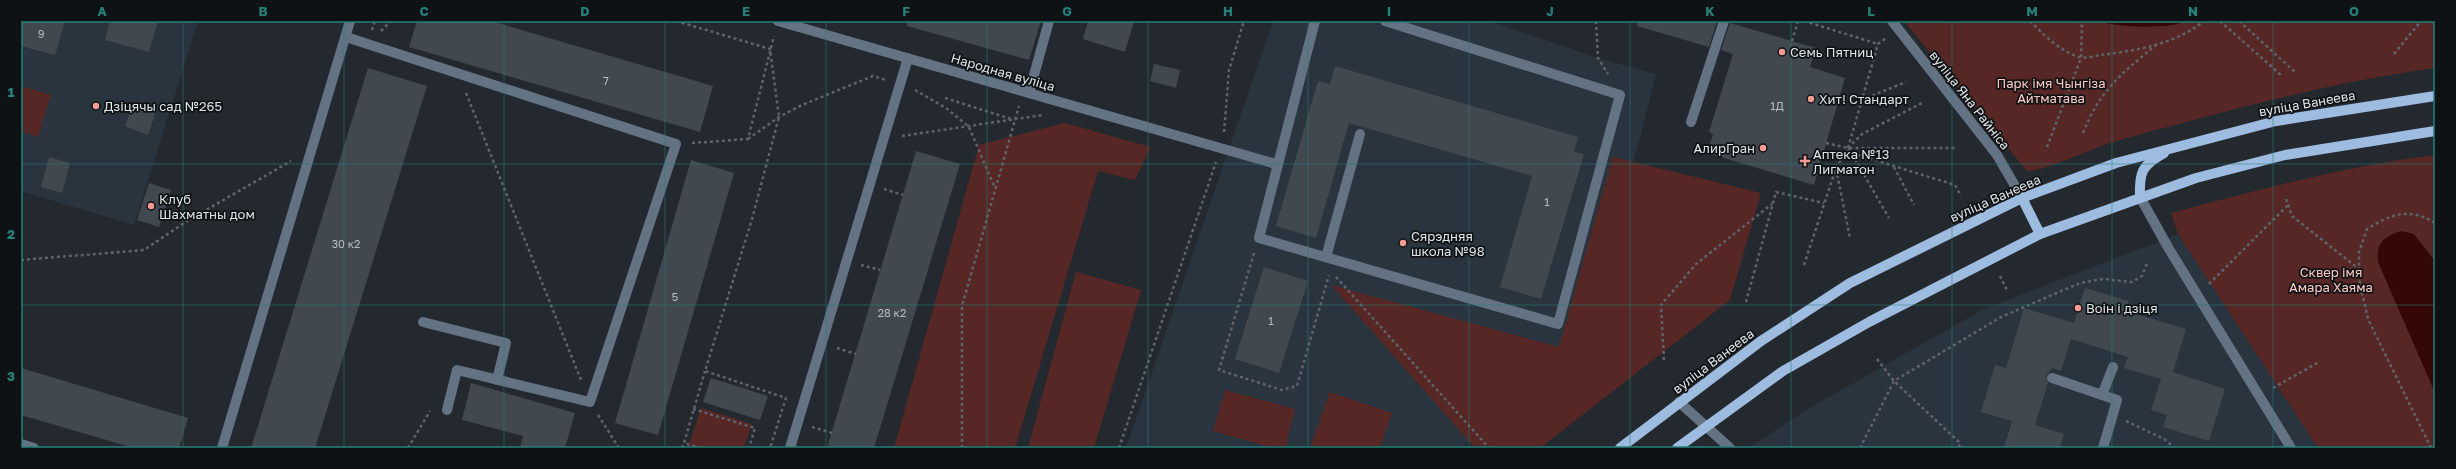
<svg xmlns="http://www.w3.org/2000/svg" width="2456" height="469" viewBox="0 0 2456 469" font-family="'Golos Text',sans-serif">
	<rect width="100%" height="100%" fill="#242930"/>
	<g fill="#2a343e">
		<polygon points="21,21 198,21 134,225 21,191"/>
		<polygon points="1273,21 1489,21 1598,58 1656,74 1641,134 1582,335 1460,448 1126,448"/>
		<polygon points="2178,234 2318,448 1748,448 1811,407 1984,309"/>
	</g>
	<g fill="#562724">
		<path d="M1904,21H2435V68C2326,83 2222,112 2116,141C2095,147 2043,172 2027,171Z"/>
		<polygon points="21,86 51,95 38,137 21,131"/>
		<polygon points="1065,123 1151,147 1135,180 1098,171 1015,448 894,448 979,145"/>
		<path d="M2435,155V448H2318L2178,234L2171,213C2258,190 2346,166 2435,155Z"/>
		<polygon points="1613,157 1761,193 1730,300 1540,448 1475,448 1331,285 1559,347"/>
		<polygon points="1076,272 1141,290 1094,448 1028,448"/>
		<polygon points="1225,390 1295,409 1285,448 1273,448 1213,431"/>
		<polygon points="1330,392 1392,413 1380,448 1310,448"/>
		<polygon points="701,408 752,424 744,448 688,448"/>
	</g>
	<g fill="#350807">
		<path d="M2098,21H2185C2172,30 2113,27 2098,21Z"/>
		<path d="M2401,231L2414,234L2435,261V393L2378,262C2376,242 2384,237 2401,231Z"/>
	</g>
	<g fill="#424850">
		<polygon points="21,21 65,21 55,55 21,46"/>
		<polygon points="110,21 158,21 149,52 105,40"/>
		<polygon points="417,21 491,21 713,86 700,132 409,47"/>
		<polygon points="907,21 1041,21 1029,60 907,26"/>
		<polygon points="1088,21 1134,21 1125,52 1083,39"/>
		<polygon points="1637,21 1717,21 1709,47 1637,26"/>
		<polygon points="1730,23 1816,48 1810,67 1845,78 1814,185 1707,153 1713,134 1709,132 1733,54 1721,50"/>
		<polygon points="1154,64 1180,70 1176,88 1150,81"/>
		<polygon points="1335,66 1578,137 1574,152 1584,154 1541,299 1500,287 1532,176 1349,123 1316,238 1276,226 1318,81 1330,84"/>
		<polygon points="368,68 427,86 315,448 251,448"/>
		<polygon points="134,103 156,111 148,135 125,126"/>
		<polygon points="916,151 960,164 874,448 827,448"/>
		<polygon points="49,157 70,163 62,193 41,187"/>
		<polygon points="691,160 734,173 658,435 615,423"/>
		<polygon points="149,183 171,190 159,227 137,220"/>
		<polygon points="1264,267 1308,281 1279,373 1235,359"/>
		<polygon points="2085,288 2129,301 2126,311 2186,329 2173,372 2225,389 2209,441 2163,427 2167,415 2151,410 2161,379 2124,368 2128,357 2071,339 2061,371 2052,368 2046,376 2048,383 2035,425 2064,434 2060,448 2004,448 2012,421 1981,412 1995,365 2006,368 2024,308 2074,323"/>
		<polygon points="21,368 188,418 179,448 134,448 21,415"/>
		<polygon points="711,378 768,396 760,420 703,402"/>
		<polygon points="471,383 575,413 565,448 520,448 523,436 462,420"/>
	</g>
	<g fill="none" stroke-linecap="round" stroke-linejoin="round">
		<g stroke="#5f636a" stroke-width="2.5" stroke-dasharray="3 3" stroke-linecap="butt">
			<polyline points="676,21 770,49 779,117 752,219 705,371 786,398 770,448"/>
			<polyline points="1596,21 1598,58 1608,74"/>
			<polyline points="1804,21 1878,44"/>
			<path d="M2030,21C2044,35 2060,51 2079,57C2085,59 2094,56 2100,55C2135,51 2176,44 2204,21"/>
			<polyline points="2220,21 2281,75"/>
			<polyline points="2239,21 2295,72"/>
			<polyline points="372,30 375,21"/>
			<polyline points="381,31 391,21"/>
			<polyline points="1792,41 1798,21"/>
			<polyline points="2394,54 2421,21"/>
			<polyline points="915,90 946,108 969,127 995,188"/>
			<polyline points="466,93 581,380"/>
			<polyline points="945,98 1014,120"/>
			<polyline points="1861,100 1906,82"/>
			<polyline points="1224,132 1229,70 1244,21"/>
			<path d="M2083,133C2099,91 2122,73 2156,45"/>
			<polyline points="902,136 1043,115"/>
			<polyline points="748,139 779,117 802,105 873,76 886,80"/>
			<polyline points="692,143 748,139 774,36"/>
			<polyline points="1826,143 1848,148 1957,148"/>
			<polyline points="2047,147 2081,58 2082,26 2078,21"/>
			<polyline points="1848,148 1878,44 1886,38"/>
			<polyline points="1848,148 1862,134 1922,103"/>
			<polyline points="1852,154 1889,218"/>
			<polyline points="1894,167 1914,205"/>
			<polyline points="1836,169 1850,238"/>
			<polyline points="884,189 903,195"/>
			<polyline points="2286,199 2292,216 2359,269"/>
			<polyline points="1254,253 1219,370 1282,390 1297,386 1329,275"/>
			<polyline points="21,260 144,250 187,221 291,161"/>
			<polyline points="861,265 880,270"/>
			<polyline points="1804,265 1836,168 1848,148 1852,153 1955,185 1961,196"/>
			<polyline points="2000,276 2007,290"/>
			<polyline points="1336,277 1489,448"/>
			<polyline points="2209,284 2288,205"/>
			<polyline points="1746,302 1776,192 1824,203"/>
			<polyline points="837,348 856,354"/>
			<polyline points="1877,359 1894,381 1960,443 1959,448"/>
			<polyline points="1664,360 1661,305 1696,264 1772,204"/>
			<polyline points="2273,388 2319,362"/>
			<polyline points="693,409 755,428 749,448"/>
			<polyline points="598,415 619,448"/>
			<polyline points="2126,421 2164,439 2175,448"/>
			<polyline points="812,427 832,433"/>
			<polyline points="408,448 430,411"/>
			<polyline points="682,448 684,443"/>
			<polyline points="701,448 684,443 705,371"/>
			<polyline points="962,448 962,306 1019,106"/>
			<polyline points="1119,448 1216,162"/>
			<polyline points="1860,448 1894,381 2001,317 2080,283 2103,279 2132,282 2142,276 2147,263"/>
			<path d="M2431,448L2368,319L2359,279V252L2367,229C2391,214 2409,207 2435,223"/>
		</g>
		<g stroke="#647384" stroke-width="10">
			<polyline points="778,21 1276,164"/>
			<polyline points="1315,21 1259,238 1558,324 1620,95 1385,21"/>
			<polyline points="1892,21 1997,155 2022,198"/>
			<polyline points="346,37 676,144 590,402 457,370 447,410"/>
			<polyline points="1029,93 1049,21"/>
			<polyline points="1691,122 1724,21"/>
			<polyline points="2140,197 2169,249 2291,448"/>
			<polyline points="1326,257 1360,134"/>
			<polyline points="423,322 506,343 497,380"/>
			<polyline points="2052,378 2117,400 2103,448"/>
			<polyline points="2102,395 2113,367"/>
			<polyline points="1679,402 1730,448"/>
			<polyline points="21,444 34,448"/>
			<polyline points="222,448 350,21"/>
			<polyline points="790,448 908,58"/>
		</g>
		<g stroke="#9ebce0" stroke-width="10">
			<path d="M2140,197C2139,172 2142,165 2164,153"/>
			<polyline points="2022,198 2040,234"/>
			<polyline points="1620,448 1761,341 1850,283 2022,198 2116,163 2276,121 2435,96"/>
			<polyline points="1677,448 1783,371 1869,322 2040,234 2196,178 2285,155 2435,131"/>
		</g>
	</g>
	<path fill="none" stroke="#24817a" stroke-width="1" stroke-opacity="0.55" d="M183,21V448M344,21V448M504,21V448M665,21V448M826,21V448M987,21V448M1148,21V448M1308,21V448M1469,21V448M1630,21V448M1791,21V448M1952,21V448M2112,21V448M2273,21V448M21,164H2435M21,305H2435"/>
	<g fill="#f59c93" stroke="#0f1215" stroke-width="1.5">
		<circle cx="1782" cy="52" r="4"/>
		<circle cx="1811" cy="99" r="4"/>
		<circle cx="96" cy="106" r="4"/>
		<circle cx="1763" cy="148" r="4"/>
		<path d="M1803 155h4v4h4v4h-4v4h-4v-4h-4v-4h4z"/>
		<circle cx="151" cy="206" r="4"/>
		<circle cx="1403" cy="243" r="4"/>
		<circle cx="2078" cy="308" r="4"/>
	</g>
	<g text-anchor="middle" dominant-baseline="central" stroke-width="3.5" stroke-linejoin="round" paint-order="stroke">
		<g font-size="11" fill="#b8bdc2">
			<text x="41" y="33">9</text>
			<text x="606" y="80">7</text>
			<text x="1777" y="105">1Д</text>
			<text x="1547" y="201">1</text>
			<text x="346" y="243">30 к2</text>
			<text x="675" y="296">5</text>
			<text x="892" y="312">28 к2</text>
			<text x="1271" y="320">1</text>
		</g>
		<g font-size="13" fill="#e0e4e8" stroke="#0f1215" text-anchor="start">
			<text x="1790" y="52">Семь Пятниц</text>
			<text x="1819" y="99">Хит! Стандарт</text>
			<text x="104" y="106">Дзіцячы сад №265</text>
			<text x="1755" y="148" text-anchor="end">АлирГран</text>
			<text x="1813" y="154">Аптека №13<tspan x="1813" dy="15">Лигматон</tspan></text>
			<text x="159" y="199">Клуб<tspan x="159" dy="15">Шахматны дом</tspan></text>
			<text x="1411" y="236">Сярэдняя<tspan x="1411" dy="15">школа №98</tspan></text>
			<text x="2086" y="308">Воін і дзіця</text>
		</g>
		<g font-size="13" fill="#e0e4e8" stroke="#0f1215">
			<text transform="translate(1003 72) rotate(16)">Народная вуліца</text>
			<text transform="translate(1970 100) rotate(52)">вуліца Яна Райніса</text>
			<text transform="translate(2307 103) rotate(-10)">вуліца Ванеева</text>
			<text transform="translate(1995 198) rotate(-24)">вуліца Ванеева</text>
			<text transform="translate(1713 361) rotate(-37)">вуліца Ванеева</text>
		</g>
		<g font-size="13" fill="#fec9c3" stroke="#0f1215">
			<text x="2051" y="83">Парк імя Чынгіза<tspan x="2051" dy="15">Айтматава</tspan></text>
			<text x="2331" y="272">Сквер імя<tspan x="2331" dy="15">Амара Хаяма</tspan></text>
		</g>
	</g>
	<rect width="2456" height="469" fill="none" stroke="#0f1215" stroke-width="44"/>
	<rect x="22" y="22" width="2412" height="425" fill="none" stroke="#24817a" stroke-width="1.5"/>
	<g font-size="13" text-anchor="middle" font-weight="bold" fill="#24817a">
		<text x="102" y="16">A</text>
		<text x="263" y="16">B</text>
		<text x="424" y="16">C</text>
		<text x="585" y="16">D</text>
		<text x="746" y="16">E</text>
		<text x="906" y="16">F</text>
		<text x="1067" y="16">G</text>
		<text x="1228" y="16">H</text>
		<text x="1389" y="16">I</text>
		<text x="1550" y="16">J</text>
		<text x="1710" y="16">K</text>
		<text x="1871" y="16">L</text>
		<text x="2032" y="16">M</text>
		<text x="2193" y="16">N</text>
		<text x="2354" y="16">O</text>
		<text x="11" y="97">1</text>
		<text x="11" y="239">2</text>
		<text x="11" y="381">3</text>
	</g>
</svg>
